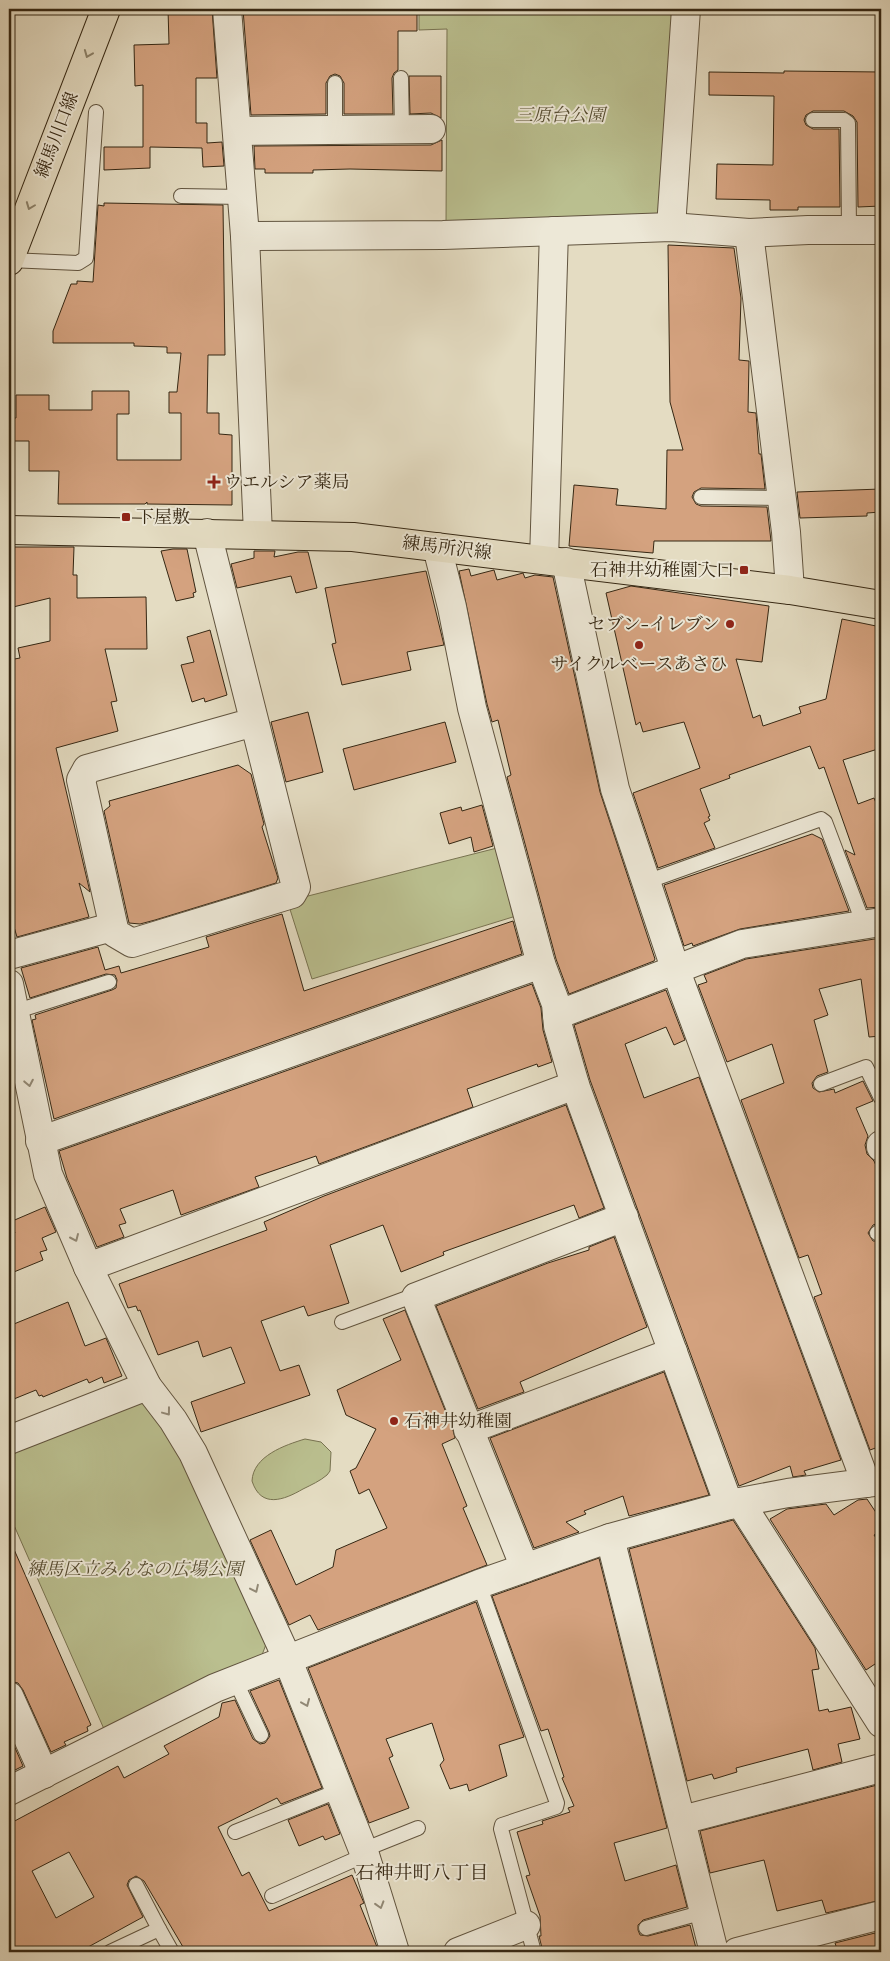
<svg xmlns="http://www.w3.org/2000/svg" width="890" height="1961" viewBox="0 0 890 1961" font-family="Cardo,'Noto Serif JP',serif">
	<rect width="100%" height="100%" fill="#e4dcc2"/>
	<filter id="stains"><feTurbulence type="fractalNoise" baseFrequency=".004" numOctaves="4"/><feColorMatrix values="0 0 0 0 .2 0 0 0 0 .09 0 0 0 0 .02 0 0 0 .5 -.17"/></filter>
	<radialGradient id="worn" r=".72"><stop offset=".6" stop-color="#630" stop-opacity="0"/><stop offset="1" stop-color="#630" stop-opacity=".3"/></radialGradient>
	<g fill="#babf8f" stroke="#787351">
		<polygon points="419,9 679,9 664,218 446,224 447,29 419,30"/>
		<polygon points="497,848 516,916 312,979 288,903 308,896"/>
		<polygon points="138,1394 165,1424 268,1639 262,1655 104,1729 9,1514 9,1446"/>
		<path d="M305,1439L321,1442L331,1452L330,1471L327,1475C320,1481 311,1485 303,1489C284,1500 261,1509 252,1481C253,1456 285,1445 305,1439Z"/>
	</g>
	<g fill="#d4a27f" stroke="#352713" fill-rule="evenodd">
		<polygon points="168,9 212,9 217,78 196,78 196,123 207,123 207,143 222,142 224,166 203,167 202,148 150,147 150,168 104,170 104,147 143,147 143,85 135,86 134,45 169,44"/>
		<polygon points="243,9 417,9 417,31 398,31 398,70 394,73 392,78 393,114 344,114 344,83 340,76 335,74 330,76 326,83 326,114 251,115"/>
		<polygon points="784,71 881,72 881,206 858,207 857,122 853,116 844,111 813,111 806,115 804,120 806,125 813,129 839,129 840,207 798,207 798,210 770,210 770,200 716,199 717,164 773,165 774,96 709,95 709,72 784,73"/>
		<polygon points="409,76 441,76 441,118 431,113 410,114"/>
		<polygon points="442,140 442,171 350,169 313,170 313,173 265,173 265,169 255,169 254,146 431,145"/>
		<polygon points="104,203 223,205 225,355 208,355 207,413 219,413 219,434 232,435 232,505 147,504 147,502 145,504 58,504 59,471 29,471 29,441 12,441 11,418 16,418 16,395 49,395 49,410 92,410 92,391 129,391 129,414 117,414 117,460 181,460 181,413 169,413 169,392 177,392 181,353 167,353 167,347 134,346 134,343 53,343 53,331 71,284 77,284 77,281 93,282 98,205 104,206"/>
		<polygon points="668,245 734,248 741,298 739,360 749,361 748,412 756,413 759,454 761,454 765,489 701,488 694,492 692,497 696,504 701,506 767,507 771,541 654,541 653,553 569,546 574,485 618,489 616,505 666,509 667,450 683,450 670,402"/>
		<polygon points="881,489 881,512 867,513 867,516 800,518 797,492"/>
		<polygon points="9,547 74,547 73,575 77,575 77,598 146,597 147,649 105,649 117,701 111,702 118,731 56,748 90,892 79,883 89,917 17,937 9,910 9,660 20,658 18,648 50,641 50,598 9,608"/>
		<polygon points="173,549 187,549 196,592 193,593 194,597 176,601 161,551"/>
		<polygon points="254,551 275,551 274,557 298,552 308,552 317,588 296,593 291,576 237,588 231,564 254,558"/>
		<polygon points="469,569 471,576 494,570 497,580 523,573 525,578 535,575 553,577 600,792 655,959 654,961 569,994 556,959 507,777 511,775 498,720 492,722 487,704 459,571"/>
		<polygon points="426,571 444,645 407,652 411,670 342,685 332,644 336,643 325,588"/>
		<polygon points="631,586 769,606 762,662 736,659 753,718 760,715 763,726 801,713 799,707 826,699 842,619 881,627 881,748 843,760 858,804 874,798 881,815 881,907 867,908 845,850 855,855 824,767 819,769 810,746 729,775 730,778 700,789 710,816 708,817 710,820 704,823 715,848 658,868 633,793 700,768 684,722 643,732 640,722 636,725 606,593"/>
		<polygon points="210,630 227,695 205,702 204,698 192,702 181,665 194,662 187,637"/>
		<polygon points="308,712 323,772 286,782 271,722"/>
		<polygon points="445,722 456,762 354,790 343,749"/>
		<polygon points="238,765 251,774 264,824 262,827 278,878 276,883 155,920 140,924 129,923 104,811 110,806 109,801"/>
		<polygon points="482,805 493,846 474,852 471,837 449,844 440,813 461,807 462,811"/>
		<polygon points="812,834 822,839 849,911 740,929 693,946 692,943 684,946 664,885"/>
		<polygon points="282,914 304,991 513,921 522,954 54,1119 32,1020 36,1019 35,1015 112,990 116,988 117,980 115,975 106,974 30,998 21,968 98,947 105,970 119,966 121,973 209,947 206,937"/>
		<polygon points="881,938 881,1036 869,1037 861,979 819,989 828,1015 814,1020 828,1072 817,1076 812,1083 813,1088 819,1092 834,1089 835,1093 863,1081 873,1101 856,1108 868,1136 865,1145 867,1154 874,1161 881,1177 881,1222 873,1225 868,1233 873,1241 881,1241 881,1446 870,1450 814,1297 822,1294 808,1255 799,1258 741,1100 784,1083 772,1044 727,1062 698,985 707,982 704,975 746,959"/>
		<polygon points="532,984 541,1008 543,1030 552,1062 538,1067 537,1064 467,1089 473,1107 319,1164 316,1156 255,1177 259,1187 181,1215 173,1190 120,1209 126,1223 119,1225 124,1237 97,1247 67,1178 59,1151"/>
		<polygon points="666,990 685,1040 674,1045 666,1027 625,1044 644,1098 699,1077 841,1460 804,1471 806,1475 793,1477 790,1466 739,1486 590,1080 574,1025"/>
		<polygon points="566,1105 604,1208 579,1218 574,1205 443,1252 444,1255 401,1272 383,1225 330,1245 349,1303 308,1316 304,1306 261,1321 280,1371 299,1365 310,1395 201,1432 191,1402 245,1383 231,1347 203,1357 198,1341 158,1355 140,1310 138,1311 136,1306 128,1308 119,1284 267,1230 264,1222 324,1196"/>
		<polygon points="45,1207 56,1232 42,1238 47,1250 40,1252 43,1260 9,1274 9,1235 15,1233 10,1222"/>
		<polygon points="614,1237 647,1327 520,1382 524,1392 478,1409 436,1306 548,1263 589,1250 589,1247"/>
		<polygon points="68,1302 85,1346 106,1338 122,1376 104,1383 102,1377 89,1383 87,1379 43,1397 42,1395 39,1396 36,1390 9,1401 9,1326"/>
		<polygon points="405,1310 453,1430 455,1438 442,1444 467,1506 463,1508 487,1565 318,1630 310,1615 289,1625 250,1540 271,1530 296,1585 333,1567 336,1550 387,1528 369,1489 359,1494 350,1471 356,1468 376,1429 346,1415 337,1390 401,1360 383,1319"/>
		<polygon points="664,1372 709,1495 629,1516 623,1496 584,1511 586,1514 566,1522 579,1532 534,1548 490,1438"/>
		<polygon points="867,1499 881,1520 881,1531 874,1535 881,1545 881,1660 866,1670 770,1519 787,1509 826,1504 834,1515 858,1500"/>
		<polygon points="733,1520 815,1648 819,1669 812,1670 819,1711 828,1709 829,1712 851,1707 860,1739 838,1744 842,1762 813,1770 808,1749 736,1768 737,1772 714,1779 712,1774 687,1781 629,1549"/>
		<polygon points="9,1538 91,1725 87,1727 88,1731 64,1742 66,1745 51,1752 23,1690 18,1683 9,1681 9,1620 13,1618 9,1609"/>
		<polygon points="599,1558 667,1828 614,1843 625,1881 676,1865 687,1907 643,1920 638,1925 638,1930 640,1935 648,1936 690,1925 697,1952 543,1952 539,1936 541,1936 540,1916 526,1876 530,1875 517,1832 543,1824 542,1821 570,1812 568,1808 574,1806 562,1778 564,1777 548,1729 541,1731 492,1596"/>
		<polygon points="476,1602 524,1737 499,1745 507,1776 469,1791 467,1784 450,1789 440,1765 444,1760 432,1723 386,1739 393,1756 389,1758 409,1808 369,1823 308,1668"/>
		<path d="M279,1680L322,1788L281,1804L277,1798L218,1827L242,1876L249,1872L269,1911L352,1875L364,1903L360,1905L379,1952H186L144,1881L136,1876L129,1880L127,1885L143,1917L79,1952H9V1824L118,1766L124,1778L169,1754L164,1746L219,1717L222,1703L235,1700L253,1739L260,1744L265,1743L270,1736L269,1732L250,1691ZM69,1852L94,1897L56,1918L32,1871Z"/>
		<polygon points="9,1734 23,1766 9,1773"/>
		<polygon points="881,1784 881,1900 826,1913 822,1900 777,1911 764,1860 710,1873 700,1831"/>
		<polygon points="328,1804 340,1834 325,1840 323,1836 299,1846 288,1820"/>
		<polygon points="875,1933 880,1952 838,1952 835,1943"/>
	</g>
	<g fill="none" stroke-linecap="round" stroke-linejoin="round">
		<g stroke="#61543f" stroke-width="16">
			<g id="lane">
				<polyline points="401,78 402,129"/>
				<polyline points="335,83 335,129"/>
				<polyline points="813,120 844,120 848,123 849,230"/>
				<polyline points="181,196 242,197"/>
				<polyline points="9,260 78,263 86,258 96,112"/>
				<polyline points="701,497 782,498"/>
				<polyline points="646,882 821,819 825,822 864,925"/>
				<polyline points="14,1012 109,982"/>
				<polyline points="821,1084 866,1067 881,1098"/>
				<polyline points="877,1233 881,1231"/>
				<polyline points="342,1322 410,1297 416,1297"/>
				<polyline points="479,1584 557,1803 556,1807 502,1825 501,1829 534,1952"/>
				<polyline points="235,1680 261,1735"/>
				<polyline points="235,1832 340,1790"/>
				<polyline points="363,1850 418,1828"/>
				<polyline points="272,1896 365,1855"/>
				<polyline points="646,1928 704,1912"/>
				<polyline points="159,1929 172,1952"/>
				<polyline points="110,1952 159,1929 136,1885"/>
			</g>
		</g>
		<g stroke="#61543f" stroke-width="30">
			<g id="street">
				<polyline points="227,9 245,236 258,534"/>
				<polyline points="238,131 431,129"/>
				<polyline points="671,227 686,9"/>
				<polyline points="749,233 786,532 790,590"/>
				<polyline points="245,236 443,235 671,227 749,233 808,230 881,230"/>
				<polyline points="207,533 296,887 292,894 132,943 115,933 81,780 87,769 254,722"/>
				<polyline points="437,547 452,607 472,708 541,964 556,1004 558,1026 575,1085 729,1505"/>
				<polyline points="544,560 554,231"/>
				<polyline points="566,562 615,789 676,971 866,1483"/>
				<polyline points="9,955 112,927"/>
				<polyline points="9,984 48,1174 88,1267 147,1386 173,1420 193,1453 287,1658 365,1855 395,1952"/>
				<polyline points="557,1015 742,944 881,922"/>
				<polyline points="40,1141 541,964"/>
				<polyline points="881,1145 881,1147"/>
				<polyline points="88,1267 575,1085"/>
				<polyline points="468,1430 673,1352"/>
				<polyline points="9,1440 147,1386"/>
				<polyline points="740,1502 881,1723"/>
				<polyline points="610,1538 714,1952"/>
				<polyline points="525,1568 416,1297 624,1217"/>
				<polyline points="9,1696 44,1774"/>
				<polyline points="9,1791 215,1688 479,1584 610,1538 740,1502 788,1493 881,1481"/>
				<polyline points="682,1820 881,1768"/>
				<polyline points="458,1952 526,1925"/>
				<polyline points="737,1952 881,1915"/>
			</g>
		</g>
		<g stroke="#352713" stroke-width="30">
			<g id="primary">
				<polyline points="9,261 106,9"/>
				<polyline points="9,530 353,537 790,590 881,605"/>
			</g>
		</g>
		<use href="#lane" stroke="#ede8d7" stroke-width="14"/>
		<use href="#street" stroke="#ede8d7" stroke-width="28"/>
		<use href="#primary" stroke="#e4dcc2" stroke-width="28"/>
	</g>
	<defs><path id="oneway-chevron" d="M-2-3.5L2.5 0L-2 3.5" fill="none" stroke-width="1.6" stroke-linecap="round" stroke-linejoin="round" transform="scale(1.25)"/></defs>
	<g stroke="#8c826a">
		<use href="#oneway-chevron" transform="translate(88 54) rotate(112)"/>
		<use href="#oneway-chevron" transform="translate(30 206) rotate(111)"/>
	</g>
	<g stroke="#918875">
		<use href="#oneway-chevron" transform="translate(29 1083) rotate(79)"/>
		<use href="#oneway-chevron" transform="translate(75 1238) rotate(66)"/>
		<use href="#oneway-chevron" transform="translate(167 1412) rotate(53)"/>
		<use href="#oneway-chevron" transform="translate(255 1589) rotate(65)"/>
		<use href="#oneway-chevron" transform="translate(306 1703) rotate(67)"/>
		<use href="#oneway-chevron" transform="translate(380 1905) rotate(73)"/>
	</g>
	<g fill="#8f2418" stroke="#ede8d7" stroke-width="2">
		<path d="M211.5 474.5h5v5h5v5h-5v5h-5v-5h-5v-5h5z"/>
		<rect x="121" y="512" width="10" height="10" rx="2.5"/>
		<rect x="739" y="565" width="10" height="10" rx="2.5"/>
		<circle cx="730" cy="624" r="5"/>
		<circle cx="639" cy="645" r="5"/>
		<circle cx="394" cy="1421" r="5"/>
	</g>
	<g text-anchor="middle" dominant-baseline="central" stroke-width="4" stroke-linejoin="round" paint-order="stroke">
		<g font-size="18" font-style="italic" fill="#564d32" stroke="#ede8d7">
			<text x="560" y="115">三原台公園</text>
			<text x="135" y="1569">練馬区立みんなの広場公園</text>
		</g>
		<g font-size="18" fill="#352713" stroke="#ede8d7">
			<text transform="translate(57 135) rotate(-69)">練馬川口線</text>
			<text transform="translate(447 548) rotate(7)">練馬所沢線</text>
		</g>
		<g font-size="18" fill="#352713" stroke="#ede8d7" text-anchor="start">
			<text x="224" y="482">ウエルシア薬局</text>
			<text x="136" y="517">下屋敷</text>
			<text x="734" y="570" text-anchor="end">石神井幼稚園入口</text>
			<text x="720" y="624" text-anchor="end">セブン-イレブン</text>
			<text x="639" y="664" text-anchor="middle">サイクルベースあさひ</text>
			<text x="404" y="1421">石神井幼稚園</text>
		</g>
		<g font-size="19" fill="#352713" stroke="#ede8d7">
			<text x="422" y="1873">石神井町八丁目</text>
		</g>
	</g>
	<rect width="890" height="1961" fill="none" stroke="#e4dcc2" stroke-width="30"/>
	<rect x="10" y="10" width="870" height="1941" fill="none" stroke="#352713" stroke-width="2.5"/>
	<rect x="15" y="15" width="860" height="1931" fill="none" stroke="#352713"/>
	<rect width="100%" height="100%" filter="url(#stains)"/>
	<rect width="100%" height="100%" fill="url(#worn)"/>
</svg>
